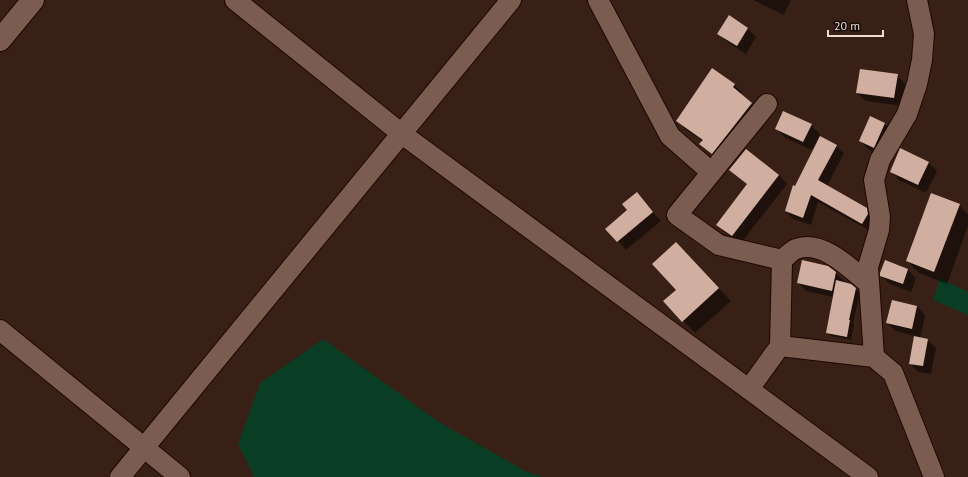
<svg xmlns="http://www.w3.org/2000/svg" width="968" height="477" viewBox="0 0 968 477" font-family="'PT Sans',sans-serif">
	<rect width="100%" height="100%" fill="#392016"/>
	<g fill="#0a3e24">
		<polygon points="940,278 968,292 968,315 933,300"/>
		<polygon points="323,339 439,422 525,471 543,477 254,477 238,444 260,383"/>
	</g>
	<g fill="#0007">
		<polygon points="753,0 791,0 784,15"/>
		<polygon points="730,17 748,29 756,37 746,54 727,42 719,34"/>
		<polygon points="897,75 905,84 902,106 866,101 857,93"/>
		<polygon points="734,85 742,92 740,95 759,111 720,161 701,144 703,141 685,129 677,121"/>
		<polygon points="783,112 811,125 820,134 812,150 784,137 776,128"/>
		<polygon points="885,124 893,132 882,156 869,150 861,141"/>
		<polygon points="836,146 844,153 827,186 866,209 874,216 870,231 818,202 811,225 793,219 786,211"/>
		<polygon points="928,162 937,171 926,193 899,180 891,171"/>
		<polygon points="730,170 779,175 787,184 740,244 726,233 717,225 748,185"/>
		<polygon points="637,194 661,221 626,250 607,229 629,210"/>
		<polygon points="959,205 968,214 968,226 947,284 919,273 907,261"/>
		<polygon points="676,243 731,301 695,333 665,301 677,290"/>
		<polygon points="885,261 908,270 916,278 911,292 890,284 881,276"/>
		<polygon points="835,272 844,281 843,283 855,289 860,293 853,324 854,325 851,340 831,336 827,332 834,297 806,291 798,282"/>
		<polygon points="917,306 925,315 920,339 927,340 936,348 931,374 918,372 910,363 915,336 896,331 887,323"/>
	</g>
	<g fill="#d0afa1">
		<polygon points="729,15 748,28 737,46 717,34"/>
		<polygon points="712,68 735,84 733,87 752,103 712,154 699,144 703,140 676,121"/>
		<polygon points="860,69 898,74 894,98 856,93"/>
		<polygon points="783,111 812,124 803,142 775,129"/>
		<polygon points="870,116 885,123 874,148 859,141"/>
		<polygon points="820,136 837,145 818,180 867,208 868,214 862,224 811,195 803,218 785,211 793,185 795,186"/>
		<polygon points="900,148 929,162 918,185 890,172"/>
		<polygon points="746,149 779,175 732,236 716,225 747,184 729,170"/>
		<polygon points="637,192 653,212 617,242 605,229 627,210 622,204"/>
		<polygon points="931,193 960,204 934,272 906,261"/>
		<polygon points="676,242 719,288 682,322 663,301 676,290 652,264"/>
		<polygon points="802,260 828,266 836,272 832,291 797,283"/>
		<polygon points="885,260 908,269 903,284 880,276 880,273"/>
		<polygon points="836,280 851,284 856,288 849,320 850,320 847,337 826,333"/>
		<polygon points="892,300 917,306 912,329 886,323"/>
		<polygon points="914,336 928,339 923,366 909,364"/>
	</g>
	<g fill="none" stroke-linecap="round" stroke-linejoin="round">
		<g stroke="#1f0802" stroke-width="22">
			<g id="minor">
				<polyline points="235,0 402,134 868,477"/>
				<polyline points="598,0 670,136 711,172"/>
				<path d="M782,260C786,257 791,251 796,249C822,239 851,269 869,284"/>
				<polyline points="0,330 180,477"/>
				<polyline points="780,346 874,357 893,373 934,477"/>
				<polyline points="874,357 868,267 879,230 880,217 874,180 880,160 907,114 917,84 922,60 924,34 917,0"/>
				<polyline points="749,389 780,346 782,260 719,245 677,215 767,104"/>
				<polyline points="120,477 511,0"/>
			</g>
		</g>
		<g stroke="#1f0802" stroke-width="24">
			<polyline id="tertiary" points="0,40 33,0"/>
		</g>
		<use href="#minor" stroke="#7a5c51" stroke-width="20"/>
		<use href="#tertiary" stroke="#7a5c51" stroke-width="22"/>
	</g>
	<path d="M828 30v6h55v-6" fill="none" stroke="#eddbd4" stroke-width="2"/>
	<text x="834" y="30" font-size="12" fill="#eddbd4" stroke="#180d09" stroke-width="3" paint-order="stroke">20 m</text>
</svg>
